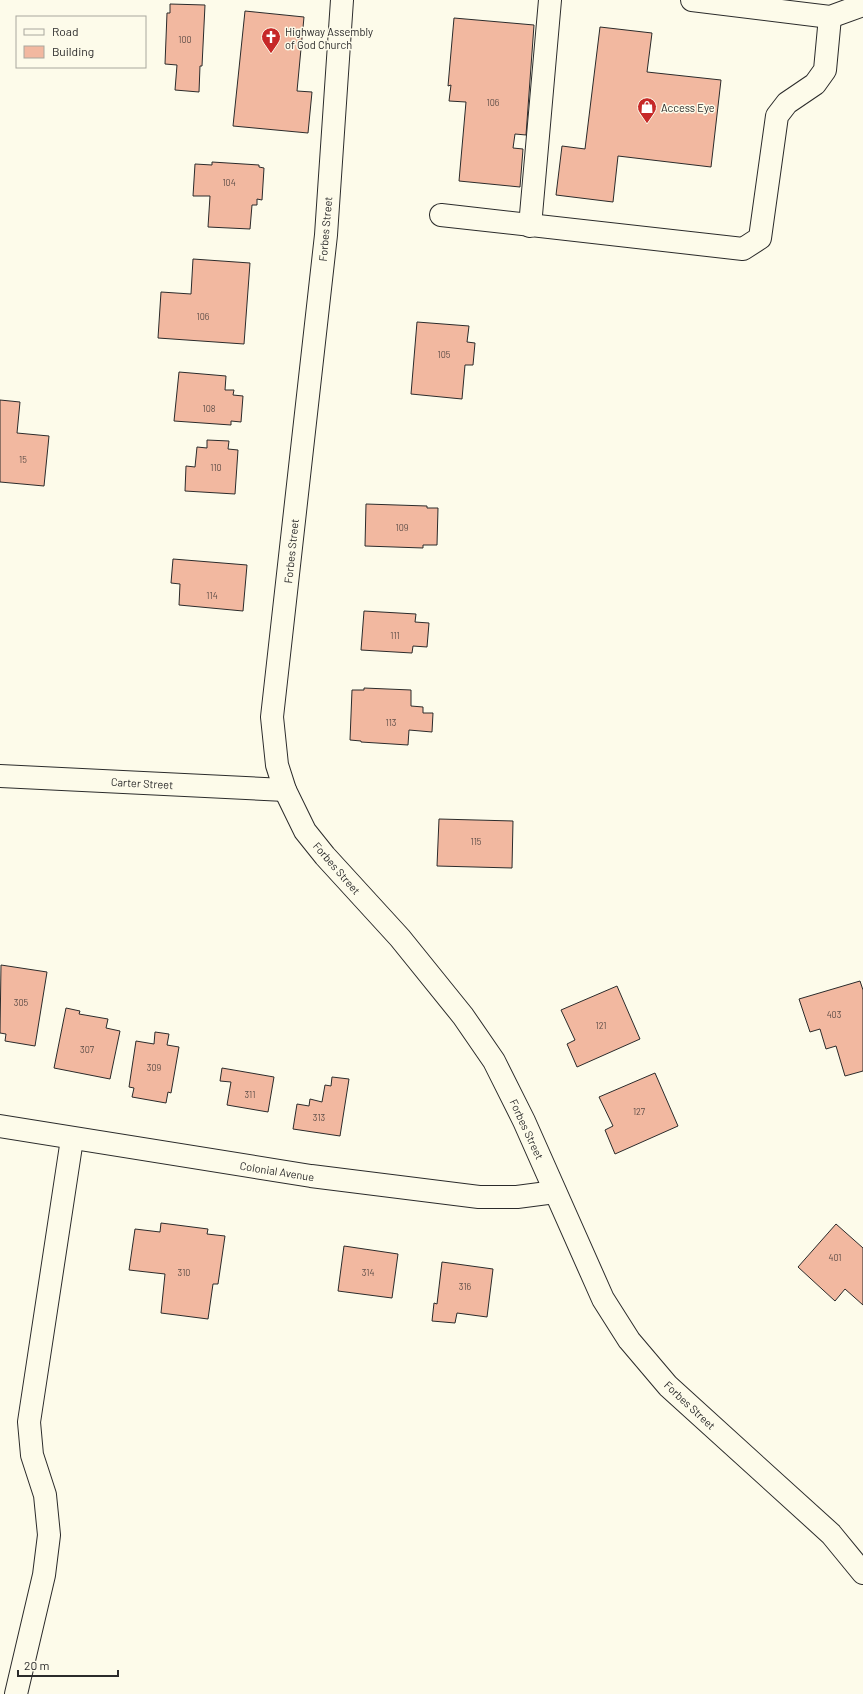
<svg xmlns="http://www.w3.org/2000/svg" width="863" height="1694" viewBox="0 0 863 1694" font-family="Barlow,sans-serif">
	<rect width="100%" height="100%" fill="#fdfbea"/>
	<g fill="#f2b8a0" stroke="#2b2b2b">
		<polygon points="170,4 205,5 202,66 200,66 199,92 175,90 177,65 165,64 167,13 170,13"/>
		<polygon points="245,11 304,17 297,91 312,92 308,133 233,126"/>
		<polygon points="454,18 534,25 526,135 515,134 513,148 523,149 520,187 459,181 466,102 449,101 451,85 448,86"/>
		<polygon points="600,27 652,33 647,72 721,80 711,167 618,156 613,202 556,195 562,146 585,149"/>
		<polygon points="212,162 259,165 259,167 264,168 262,200 257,199 257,205 252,205 250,229 208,227 210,196 193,196 195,164 212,165"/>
		<polygon points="193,259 250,263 244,344 158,338 161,292 191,294"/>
		<polygon points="417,322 469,326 467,342 475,343 473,365 465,365 462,399 411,394"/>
		<polygon points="179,372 226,376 225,390 234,390 233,395 243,396 241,422 231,421 231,425 174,421"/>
		<polygon points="0,400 20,402 17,433 49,436 44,486 0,482"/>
		<polygon points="207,440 229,441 228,449 238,450 235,494 185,491 186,466 195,467 197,447 207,448"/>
		<polygon points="366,504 427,506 427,508 438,508 437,545 423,545 423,548 365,546"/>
		<polygon points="173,559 247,565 243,611 179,605 180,584 171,583"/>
		<polygon points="364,611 416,614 415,622 429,623 427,647 413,646 412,653 361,650"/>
		<polygon points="364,688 411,690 411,706 423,707 423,713 433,713 432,732 409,730 408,745 361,742 361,741 350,740 352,690 364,690"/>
		<polygon points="439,819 513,821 512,868 437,866"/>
		<polygon points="1,965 47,972 35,1046 5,1041 6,1034 0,1033"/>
		<polygon points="860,981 863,990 863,1071 845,1076 836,1046 826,1049 820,1029 810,1032 799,999"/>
		<polygon points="617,986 640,1039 577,1067 567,1044 575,1040 561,1010"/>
		<polygon points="66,1008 80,1011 79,1014 108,1019 106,1028 120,1031 110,1079 54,1068"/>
		<polygon points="155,1032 169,1034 167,1045 179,1047 171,1093 168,1092 166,1103 132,1097 134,1088 129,1087 136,1041 154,1044"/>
		<polygon points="222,1068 274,1077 268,1112 227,1105 231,1082 220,1081"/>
		<polygon points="655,1073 678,1126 615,1154 605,1130 613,1126 599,1097"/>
		<polygon points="332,1077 349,1079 340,1136 293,1129 297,1104 309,1106 310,1099 322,1102 325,1085 331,1086"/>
		<polygon points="161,1223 208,1229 207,1234 225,1236 218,1284 213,1284 208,1319 161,1313 165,1274 129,1270 135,1229 160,1232"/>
		<polygon points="836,1224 863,1248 863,1305 845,1289 835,1301 798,1267"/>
		<polygon points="344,1246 398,1254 392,1298 338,1291"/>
		<polygon points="442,1262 493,1269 487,1317 457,1313 455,1323 432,1321 434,1303 437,1304"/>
	</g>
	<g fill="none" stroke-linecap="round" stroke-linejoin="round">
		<g stroke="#2b2b2b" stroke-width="24">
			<g id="minor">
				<polyline points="342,0 326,235 272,717 277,765 285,790 305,831 325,856 400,938 463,1016 494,1061 524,1121 603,1299 629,1340 668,1386 831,1534 863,1573"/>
				<polyline points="441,215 743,249 760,238 777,116 787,103 815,84 825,70 830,17"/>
				<polyline points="530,226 550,0"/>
				<polyline points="0,776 285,790"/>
				<polyline points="0,1126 311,1176 479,1197 517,1197 555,1192"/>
				<polyline points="16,1694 44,1575 49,1535 45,1495 32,1455 29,1422 72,1139"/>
			</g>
		</g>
		<g stroke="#2b2b2b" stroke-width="24">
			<polyline id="major" points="692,0 830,17 863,5"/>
		</g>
		<use href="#minor" stroke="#fdfbea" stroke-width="22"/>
		<use href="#major" stroke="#fdfbea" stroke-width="22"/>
	</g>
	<defs>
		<g id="church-pin" transform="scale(1)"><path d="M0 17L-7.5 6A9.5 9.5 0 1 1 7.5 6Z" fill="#c62828" stroke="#fdfbea"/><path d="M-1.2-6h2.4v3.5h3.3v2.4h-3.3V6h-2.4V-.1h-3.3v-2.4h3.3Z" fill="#fff"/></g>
		<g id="shop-pin" transform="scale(1)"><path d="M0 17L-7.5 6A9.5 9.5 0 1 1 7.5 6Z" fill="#c62828" stroke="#fdfbea"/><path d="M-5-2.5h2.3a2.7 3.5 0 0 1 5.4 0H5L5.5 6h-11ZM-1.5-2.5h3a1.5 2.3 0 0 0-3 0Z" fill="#fff"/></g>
	</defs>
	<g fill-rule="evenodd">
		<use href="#church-pin" x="271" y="37"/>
		<use href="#shop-pin" x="647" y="107"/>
	</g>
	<g text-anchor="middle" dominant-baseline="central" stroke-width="3" stroke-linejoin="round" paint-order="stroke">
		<g font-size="9" fill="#5d4e48">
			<text x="185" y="39">100</text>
			<text x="493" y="102">106</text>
			<text x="229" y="182">104</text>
			<text x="203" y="316">106</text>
			<text x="444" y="354">105</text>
			<text x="209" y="408">108</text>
			<text x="23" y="459">15</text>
			<text x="216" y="467">110</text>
			<text x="402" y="527">109</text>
			<text x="212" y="595">114</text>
			<text x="395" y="635">111</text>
			<text x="391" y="722">113</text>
			<text x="476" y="841">115</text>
			<text x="21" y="1002">305</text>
			<text x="834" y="1014">403</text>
			<text x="601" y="1025">121</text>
			<text x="87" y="1049">307</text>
			<text x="154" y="1067">309</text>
			<text x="250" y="1094">311</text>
			<text x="639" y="1111">127</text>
			<text x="319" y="1117">313</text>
			<text x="835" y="1257">401</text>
			<text x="184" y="1272">310</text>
			<text x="368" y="1272">314</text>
			<text x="465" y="1286">316</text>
		</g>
		<g font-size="11" fill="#2b2b2b" stroke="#fdfbea" text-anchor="start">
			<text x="285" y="31">Highway Assembly<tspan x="285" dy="13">of God Church</tspan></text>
			<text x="661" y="107">Access Eye</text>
		</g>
		<g font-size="11" fill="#2b2b2b" stroke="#fdfbea">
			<text transform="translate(325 229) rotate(-85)">Forbes Street</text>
			<text transform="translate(291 551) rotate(-84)">Forbes Street</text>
			<text transform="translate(142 783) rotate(3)">Carter Street</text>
			<text transform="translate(337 868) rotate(49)">Forbes Street</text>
			<text transform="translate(527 1129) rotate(65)">Forbes Street</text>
			<text transform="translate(277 1171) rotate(9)">Colonial Avenue</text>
			<text transform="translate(690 1405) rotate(43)">Forbes Street</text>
		</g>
	</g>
	<rect x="16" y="16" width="130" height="52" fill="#fdfbea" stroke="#a9a89e"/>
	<rect x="24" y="29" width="20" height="6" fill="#fdfbea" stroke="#a9a89e"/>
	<text x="52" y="36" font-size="12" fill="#2b2b2b">Road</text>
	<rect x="24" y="46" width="20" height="12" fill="#f2b8a0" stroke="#a9a89e"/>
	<text x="52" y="56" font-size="12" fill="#2b2b2b">Building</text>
	<path d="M18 1670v6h100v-6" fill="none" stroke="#2b2b2b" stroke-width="2"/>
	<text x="24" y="1670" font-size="12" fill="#2b2b2b" stroke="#fdfbea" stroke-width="3" paint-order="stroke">20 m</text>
</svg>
